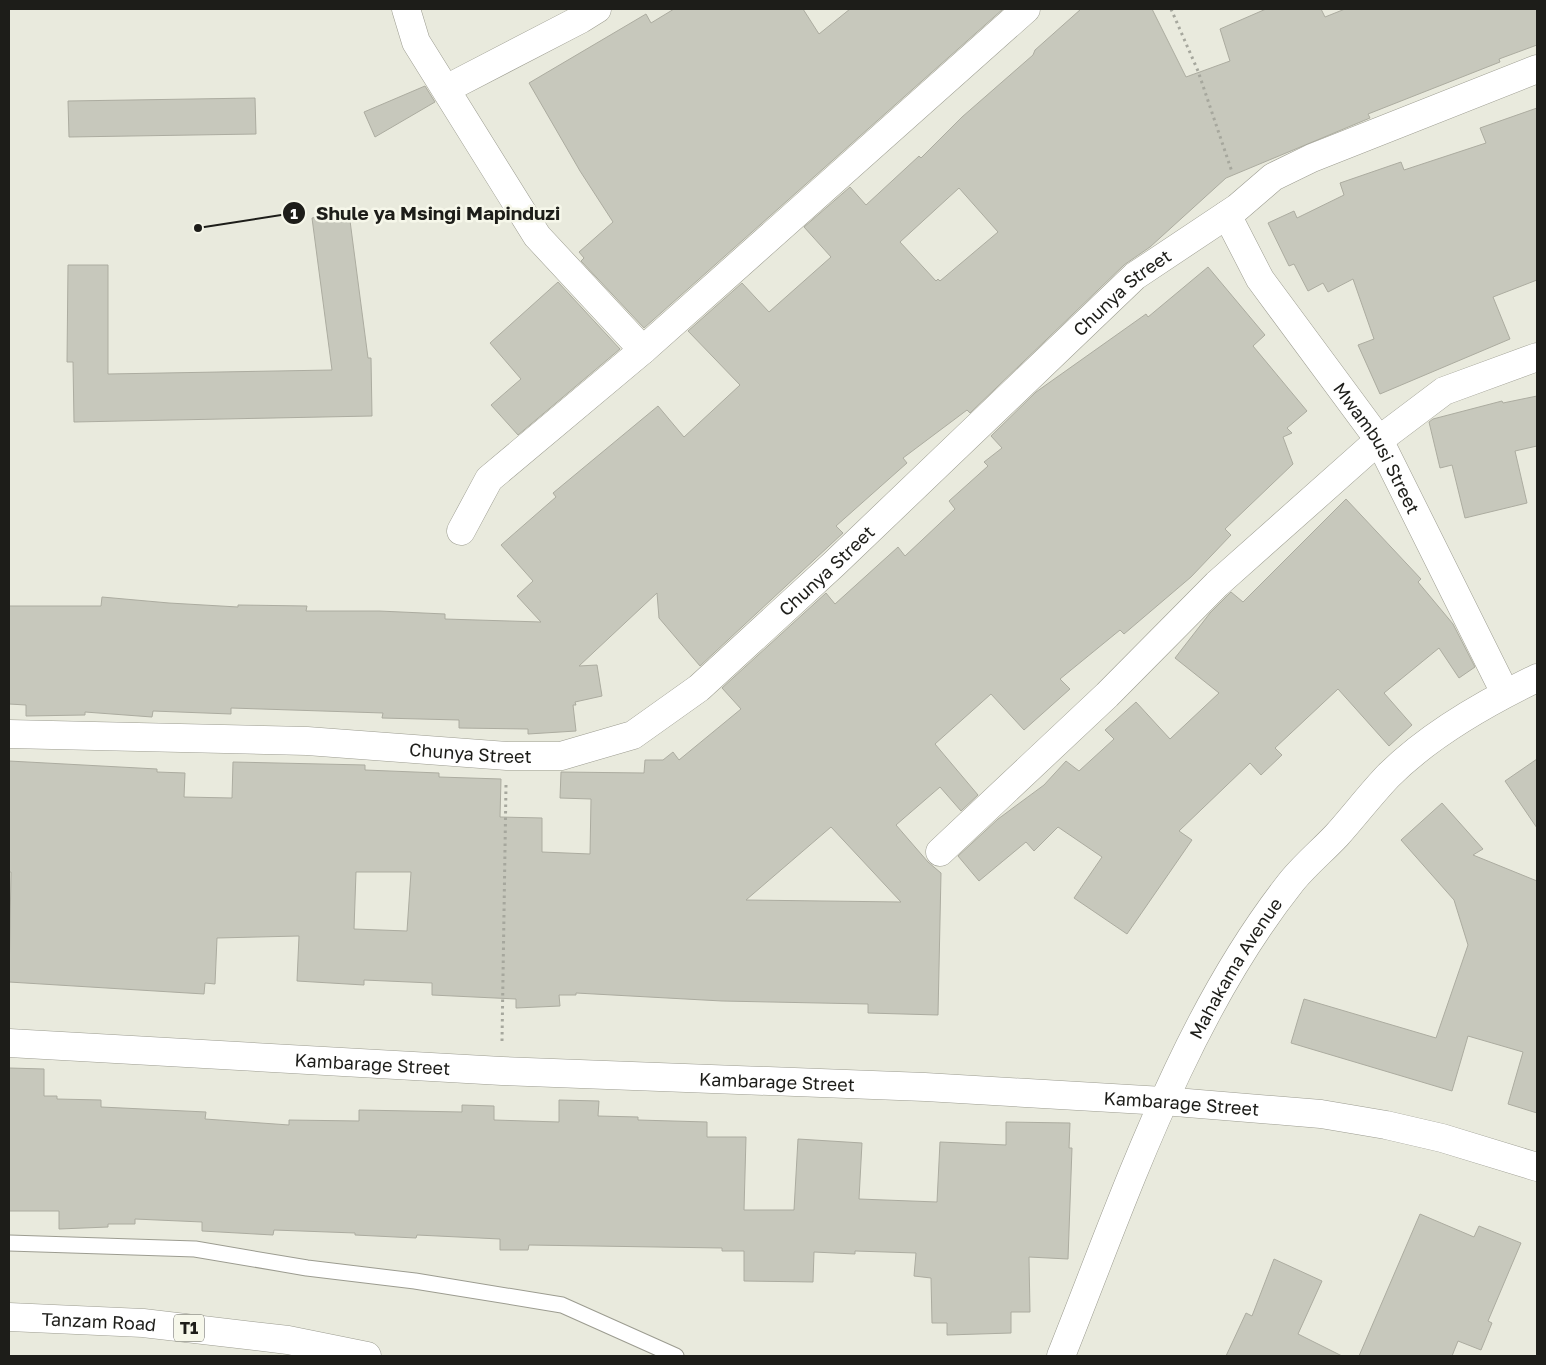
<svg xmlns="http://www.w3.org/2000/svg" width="1546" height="1365" viewBox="0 0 1546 1365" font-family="'Golos Text',sans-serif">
	<rect width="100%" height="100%" fill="#e9eadd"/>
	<g fill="#c7c8bc" stroke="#acaca0" fill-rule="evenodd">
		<polygon points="674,9 803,9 819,34 850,9 1003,9 644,328 581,261 584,258 579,252 613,222 580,171 529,83 646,14 651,23"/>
		<path d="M1081,9H1152L1186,77L1230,61L1220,29L1266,9H1321L1325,17L1345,9H1537V45L1499,59L1500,62L1368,114L1370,118L1226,178L1150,247L1124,265L970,413L967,410L903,458L907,463L836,526L843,533L700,666L659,618L657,593L579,666L597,665L602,696L575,702L576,705H573L576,731L528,734V729L459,728V720L382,718L383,713L231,708V714L153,711L152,717L85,712V715L26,716V705L9,704V606H101L102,597L169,603L238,607V605L307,606L306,611H379L445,614V619L541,622L517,596L533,581L501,545L556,497L553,493L658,406L684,437L740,385L688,331L742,283L769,312L831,257L804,227L850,187L866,205L919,156L921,158L962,117L1033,55L1035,50ZM959,188L998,232L940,281L938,279L936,281L900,242Z"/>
		<polygon points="425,86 435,102 375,137 364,112"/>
		<polygon points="255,98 256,134 69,137 68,101"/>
		<polygon points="1537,108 1537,280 1493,297 1510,339 1380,394 1358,345 1374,339 1353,279 1328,292 1323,283 1308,291 1294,264 1289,266 1268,223 1294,211 1297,218 1344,195 1340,183 1401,162 1404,170 1486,143 1480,128"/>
		<polygon points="349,213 368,358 371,358 372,416 74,422 73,362 67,362 68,265 108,265 108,374 332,370 312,218"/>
		<path d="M1208,267L1265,335L1253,346L1307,411L1287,428L1292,433L1283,437L1293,464L1225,529L1231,535L1191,577L1124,634L1120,630L1060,679L1070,689L1024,730L991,694L935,744L978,795L961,811L940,787L896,825L928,862L941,873L938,1015L868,1013V1004L722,1001L576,993V995H559L560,1006L516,1008V999L432,995V983L364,980V985L297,981L299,936L217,938L215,984L205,983L204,994L9,982L11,872H9V761L157,769V772L185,773L184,797L232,798L233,762L365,765V770L439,773V777L501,779L500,817L542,818V852L590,854L591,799L560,798L561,772L644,773L645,760H663L673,752L679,760L741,709L722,688L826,593L835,604L898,547L905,556L955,509L949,501L988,466L984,462L1002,448L991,436L1036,392L1146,314L1148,317ZM831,827L901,902L746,900ZM356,872H411L407,931L354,929Z"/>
		<polygon points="558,282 620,349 518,435 491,405 521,379 490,343"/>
		<polygon points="1537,396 1537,446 1515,451 1527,503 1465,518 1452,465 1440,468 1429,422 1433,419 1502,401 1503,403"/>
		<polygon points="1346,499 1421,579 1418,582 1453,624 1475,667 1459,678 1439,648 1384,693 1412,725 1389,746 1338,689 1275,748 1282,755 1261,775 1250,763 1179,831 1192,840 1127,934 1074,898 1102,857 1058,827 1034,851 1026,842 979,881 958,856 998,819 1044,785 1066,761 1079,771 1114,739 1105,730 1136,702 1170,739 1219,693 1175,658 1210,613 1231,592 1243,602"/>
		<polygon points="1537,759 1537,828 1505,781"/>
		<polygon points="1442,803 1483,849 1473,855 1537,881 1537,1113 1508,1104 1523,1052 1468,1036 1452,1091 1291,1043 1304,999 1436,1038 1468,945 1454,900 1401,840"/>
		<polygon points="9,1068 44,1069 44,1096 57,1096 57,1099 101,1100 101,1107 206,1112 205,1119 289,1125 289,1120 359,1121 359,1110 462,1112 462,1105 494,1106 494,1120 559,1122 559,1100 599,1101 598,1116 638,1117 638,1120 707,1122 707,1137 746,1137 744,1210 794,1210 798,1139 862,1143 859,1199 937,1202 940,1142 1006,1145 1006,1122 1070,1123 1069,1148 1072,1148 1068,1259 1029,1257 1030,1312 1011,1312 1011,1333 947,1335 947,1323 932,1323 931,1278 914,1276 916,1253 855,1251 855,1254 814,1252 813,1282 744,1281 744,1251 722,1251 722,1248 529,1245 528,1250 500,1250 500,1239 417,1235 416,1238 355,1235 355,1233 274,1230 273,1235 202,1231 202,1222 135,1219 135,1224 108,1224 108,1227 59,1229 59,1211 9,1211"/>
		<polygon points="1420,1214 1474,1237 1479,1226 1521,1243 1488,1321 1492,1323 1481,1350 1458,1341 1452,1356 1359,1356"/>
		<polygon points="1274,1259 1322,1281 1298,1334 1342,1356 1226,1356 1246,1313 1252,1316"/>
	</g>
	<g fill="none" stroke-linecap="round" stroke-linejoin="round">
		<g stroke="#9c9c90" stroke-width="17">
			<polyline id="service" points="9,1243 195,1249 307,1268 415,1281 562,1305 676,1356"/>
		</g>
		<g stroke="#9c9c90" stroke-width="29">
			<g id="minor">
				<polyline points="406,9 416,42 537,236 643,350"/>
				<polyline points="446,89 581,19 597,9"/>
				<path id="s1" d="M1227,215L1260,279L1379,440L1505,693"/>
				<polyline points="461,531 489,479 643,350 1026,9"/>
				<path id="s2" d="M9,734L307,741L507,756H561L633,735L699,688L834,564L1135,276L1237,208L1273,177L1312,158L1537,69"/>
				<polyline points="940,852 1107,695 1217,584 1379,440 1444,391 1537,357"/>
				<path id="s3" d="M9,1043L502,1071L925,1087L1163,1101L1321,1114L1386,1125L1442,1138L1537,1167"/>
			</g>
		</g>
		<g stroke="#9c9c90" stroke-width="29">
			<g id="tertiary">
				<path id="s4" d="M1061,1356C1125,1196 1184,1017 1292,881C1306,864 1323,850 1337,835C1354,816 1370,795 1388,776C1429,735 1485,703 1537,678"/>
			</g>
		</g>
		<g stroke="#9c9c90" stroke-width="29">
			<g id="trunk">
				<path id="s5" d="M9,1317L143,1323L288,1340L367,1356"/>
			</g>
		</g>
		<g stroke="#a6a79d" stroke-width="3" stroke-dasharray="2.5 4" stroke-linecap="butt">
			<polyline points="1171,9 1198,71 1232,172"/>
			<polyline points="502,1041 506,785"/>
		</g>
		<use href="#service" stroke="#fff" stroke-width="15"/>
		<use href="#minor" stroke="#fff" stroke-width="28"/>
		<use href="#tertiary" stroke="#fff" stroke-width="28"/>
		<use href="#trunk" stroke="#fff" stroke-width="28"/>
	</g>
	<g text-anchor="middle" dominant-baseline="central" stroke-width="5" stroke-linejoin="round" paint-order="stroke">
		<rect fill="#f6f7ea" stroke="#5e5e58" stroke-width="1" x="174" y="1314.5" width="30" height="27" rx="4"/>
		<g font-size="16" font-weight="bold" fill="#1d1d19">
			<text x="189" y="1328">T1</text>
		</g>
		<g font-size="18" fill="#1d1d19" stroke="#f6f7ea">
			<text stroke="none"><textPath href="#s2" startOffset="1288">Chunya Street</textPath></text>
			<text stroke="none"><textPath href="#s1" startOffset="278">Mwambusi Street</textPath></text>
			<text stroke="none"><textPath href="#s2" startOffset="882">Chunya Street</textPath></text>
			<text stroke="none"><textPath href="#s2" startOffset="462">Chunya Street</textPath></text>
			<text stroke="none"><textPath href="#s4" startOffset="426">Mahakama Avenue</textPath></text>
			<text stroke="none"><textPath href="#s3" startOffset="364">Kambarage Street</textPath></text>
			<text stroke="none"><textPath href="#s3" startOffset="769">Kambarage Street</textPath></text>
			<text stroke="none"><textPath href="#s3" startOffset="1174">Kambarage Street</textPath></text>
			<text stroke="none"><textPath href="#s5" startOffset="90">Tanzam Road</textPath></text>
		</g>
	</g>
	<path fill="none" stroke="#1d1d19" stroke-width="2" d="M198 228L294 213"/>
	<g fill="#1d1d19" stroke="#f6f7ea" stroke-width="2">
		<circle cx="198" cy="228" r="5"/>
		<circle cx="294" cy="213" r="12"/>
	</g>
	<g font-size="15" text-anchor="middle" font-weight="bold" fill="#fff">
		<text x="294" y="219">1</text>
	</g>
	<g font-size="19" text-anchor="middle" font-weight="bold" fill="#1d1d19" stroke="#f6f7ea" stroke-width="5" stroke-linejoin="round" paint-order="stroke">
		<text x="438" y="220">Shule ya Msingi Mapinduzi</text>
	</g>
	<rect width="1546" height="1365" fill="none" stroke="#1d1d19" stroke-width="20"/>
</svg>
